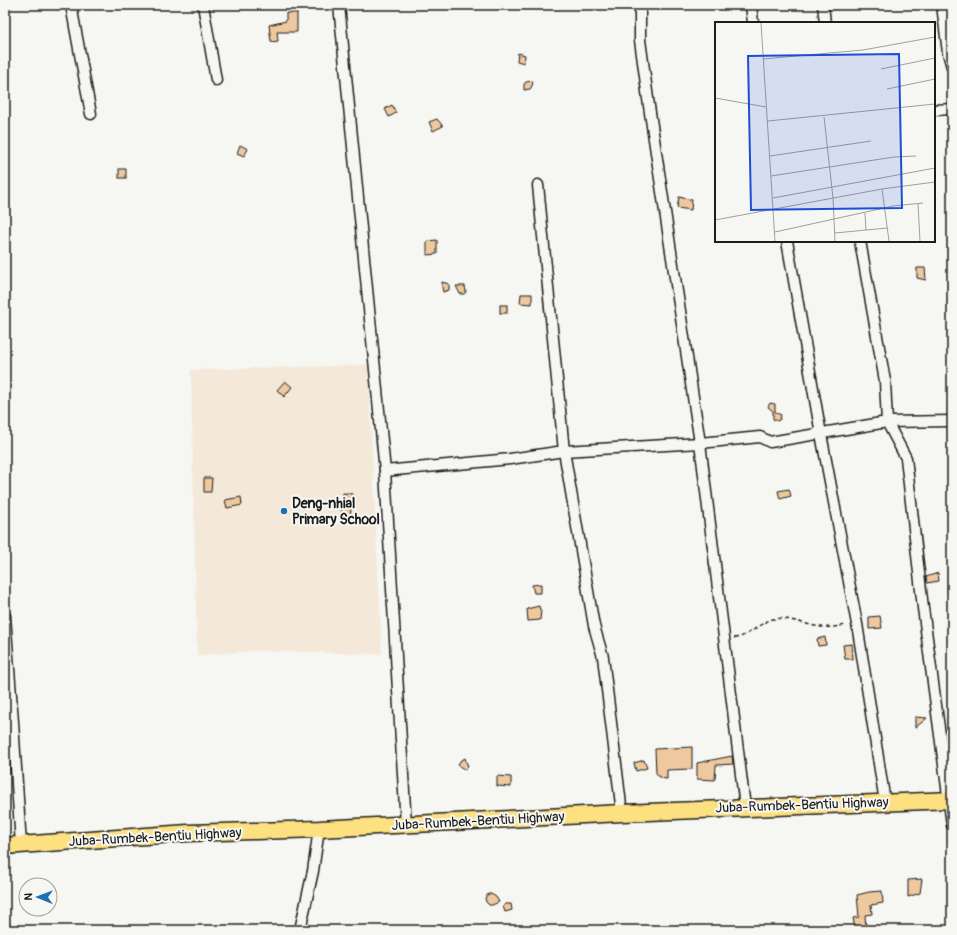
<svg xmlns="http://www.w3.org/2000/svg" width="957" height="935" viewBox="0 0 957 935" font-family="Pangolin,sans-serif">
	<rect width="100%" height="100%" fill="#f6f6f2"/>
	<filter id="ink" filterUnits="userSpaceOnUse"><feTurbulence type="fractalNoise" baseFrequency=".025" numOctaves="2"/><feDisplacementMap in="SourceGraphic" scale="8" xChannelSelector="R" yChannelSelector="G"/><feConvolveMatrix kernelMatrix="1 2 1 2 8 2 1 2 1" color-interpolation-filters="sRGB"/></filter>
	<g filter="url(#ink)">
		<polygon fill="#f4e8d9" points="368,365 382,654 254,651 197,655 191,370"/>
		<g fill="#eec99f" stroke="#1c1c1c">
			<polygon points="286,13 297,13 297,32 277,32 278,41 271,42 269,25 286,21"/>
			<polygon points="518,53 525,55 524,63 517,61"/>
			<polygon points="533,81 532,86 530,89 524,90 524,84 526,82"/>
			<polygon points="392,105 396,113 389,117 385,109"/>
			<polygon points="437,119 443,126 433,131 429,122"/>
			<polygon points="240,145 248,149 244,156 237,153"/>
			<rect x="119" y="169" width="7" height="9"/>
			<polygon points="679,197 692,200 691,210 677,208"/>
			<polygon points="437,240 437,254 427,255 427,241"/>
			<polygon points="917,268 925,268 926,280 917,278"/>
			<polygon points="442,282 449,284 449,290 443,292 442,287"/>
			<polygon points="456,286 465,286 466,292 464,294 460,294"/>
			<polygon points="521,294 532,294 532,304 520,303"/>
			<rect x="500" y="305" width="7" height="8"/>
			<polygon points="285,381 292,387 284,397 277,390"/>
			<polygon points="770,403 775,404 775,412 781,415 780,419 778,421 773,419 773,411 768,407"/>
			<polygon points="204,478 212,478 211,492 204,492"/>
			<polygon points="789,489 791,496 780,499 778,491"/>
			<polygon points="343,493 353,494 350,517 341,516"/>
			<polygon points="241,497 242,505 227,508 225,500"/>
			<polygon points="938,573 939,581 927,583 926,577"/>
			<polygon points="541,584 541,593 534,593 532,585"/>
			<polygon points="539,606 540,610 541,610 540,620 528,621 527,609"/>
			<polygon points="880,616 882,628 869,629 869,617"/>
			<polygon points="825,637 826,645 818,646 817,639"/>
			<polygon points="852,644 853,659 845,659 843,645"/>
			<polygon points="915,717 927,718 915,728"/>
			<polygon points="692,747 692,769 667,770 667,779 660,778 656,773 655,749"/>
			<polygon points="732,756 733,764 716,765 715,780 697,779 697,763"/>
			<polygon points="465,758 468,767 465,770 458,765 460,761"/>
			<polygon points="644,760 647,768 636,771 634,763"/>
			<polygon points="497,776 511,777 511,787 497,786"/>
			<polygon points="922,879 920,893 908,897 908,880"/>
			<polygon points="882,891 883,903 871,905 872,914 865,915 866,929 855,929 853,918 859,917 857,895 869,892"/>
			<polygon points="488,894 491,894 496,897 499,902 492,905 489,905 486,902 485,898"/>
			<polygon points="506,904 511,904 512,910 505,912 503,906"/>
		</g>
		<g fill="none" stroke-linecap="round" stroke-linejoin="round">
			<g stroke="#1c1c1c" stroke-width="13">
				<g id="minor">
					<polyline points="71,5 91,114"/>
					<polyline points="203,5 216,80"/>
					<polyline points="339,5 385,471 406,825"/>
					<polyline points="640,5 640,40 649,106 700,443 745,807"/>
					<polyline points="751,5 753,23"/>
					<polyline points="823,5 825,23"/>
					<polyline points="942,5 948,53 952,67"/>
					<polyline points="934,110 952,109"/>
					<polyline points="538,185 564,451 594,626 603,657 622,813"/>
					<polyline points="787,241 821,434 857,624 885,802"/>
					<polyline points="860,241 885,381 887,422 906,458 923,608 952,825"/>
					<polyline points="385,471 510,459 564,451 700,443 760,437 770,442 887,422 952,421"/>
					<polyline points="5,616 13,722 21,845"/>
					<polyline points="300,930 313,871 319,829"/>
				</g>
			</g>
			<g stroke="#1c1c1c" stroke-width="19">
				<polyline id="primary" points="5,846 188,833 319,829 622,813 952,800"/>
			</g>
			<path stroke="#1c1c1c" stroke-width="1.5" stroke-dasharray="4 3" stroke-linecap="butt" d="M734,638C749,637 759,623 773,619C787,616 808,626 822,627C830,628 839,626 847,625"/>
			<use href="#minor" stroke="#f6f6f2" stroke-width="10"/>
			<use href="#primary" stroke="#fde080" stroke-width="16"/>
		</g>
	</g>
	<circle fill="#1f6fb2" stroke="#f6f6f2" stroke-width="1.5" cx="284" cy="511" r="4"/>
	<g text-anchor="middle" dominant-baseline="central" stroke-width="4" stroke-linejoin="round" paint-order="stroke">
		<g font-size="14" font-weight="bold" fill="#1c1c1c" stroke="#f6f6f2" text-anchor="start">
			<text x="292" y="503">Deng-nhial<tspan x="292" dy="16">Primary School</tspan></text>
		</g>
		<g font-size="14" fill="#1c1c1c" stroke="#f6f6f2">
			<text transform="translate(802 805) rotate(-2)">Juba-Rumbek-Bentiu Highway</text>
			<text transform="translate(478 821) rotate(-3)">Juba-Rumbek-Bentiu Highway</text>
			<text transform="translate(155 837) rotate(-3)">Juba-Rumbek-Bentiu Highway</text>
		</g>
	</g>
	<g transform="translate(715 22)">
		<rect width="220" height="220" fill="#f6f6f2"/>
		<path fill="none" stroke="#9f9f9c" stroke-width="1" d="M46,1L60,219M48,37L148,28L220,15M166,47L220,36M172,67L220,57M0,76L51,85M109,95L118,176L120,219M53,99L220,82M55,134L156,119M56,154L179,135L201,134M167,167L174,219M58,176L220,146M203,182L205,219M150,191L151,208M0,198L167,167L220,160M60,210L178,184L208,181M120,211L172,206"/>
		<path fill="#1d4ed8" fill-opacity="0.15" stroke="#1d4ed8" stroke-width="2" d="M184,32L187,186L36,188L33,34Z"/>
		<rect width="220" height="220" fill="none" stroke="#1c1c1c" stroke-width="2"/>
	</g>
	<rect width="957" height="935" fill="none" stroke="#f6f6f2" stroke-width="20"/>
	<rect x="10" y="10" width="937" height="915" fill="none" stroke="#1c1c1c" stroke-width="1.5" filter="url(#ink)"/>
	<g transform="translate(38 897) rotate(271)"><circle r="19" fill="#f6f6f2" stroke="#9f9f9c"/>
	<path d="M0-3L7 15L0 10L-7 15Z" fill="#1f6fb2"/>
	<text y="-6" font-size="11" font-weight="bold" text-anchor="middle" fill="#1c1c1c">N</text>
	</g>
</svg>
